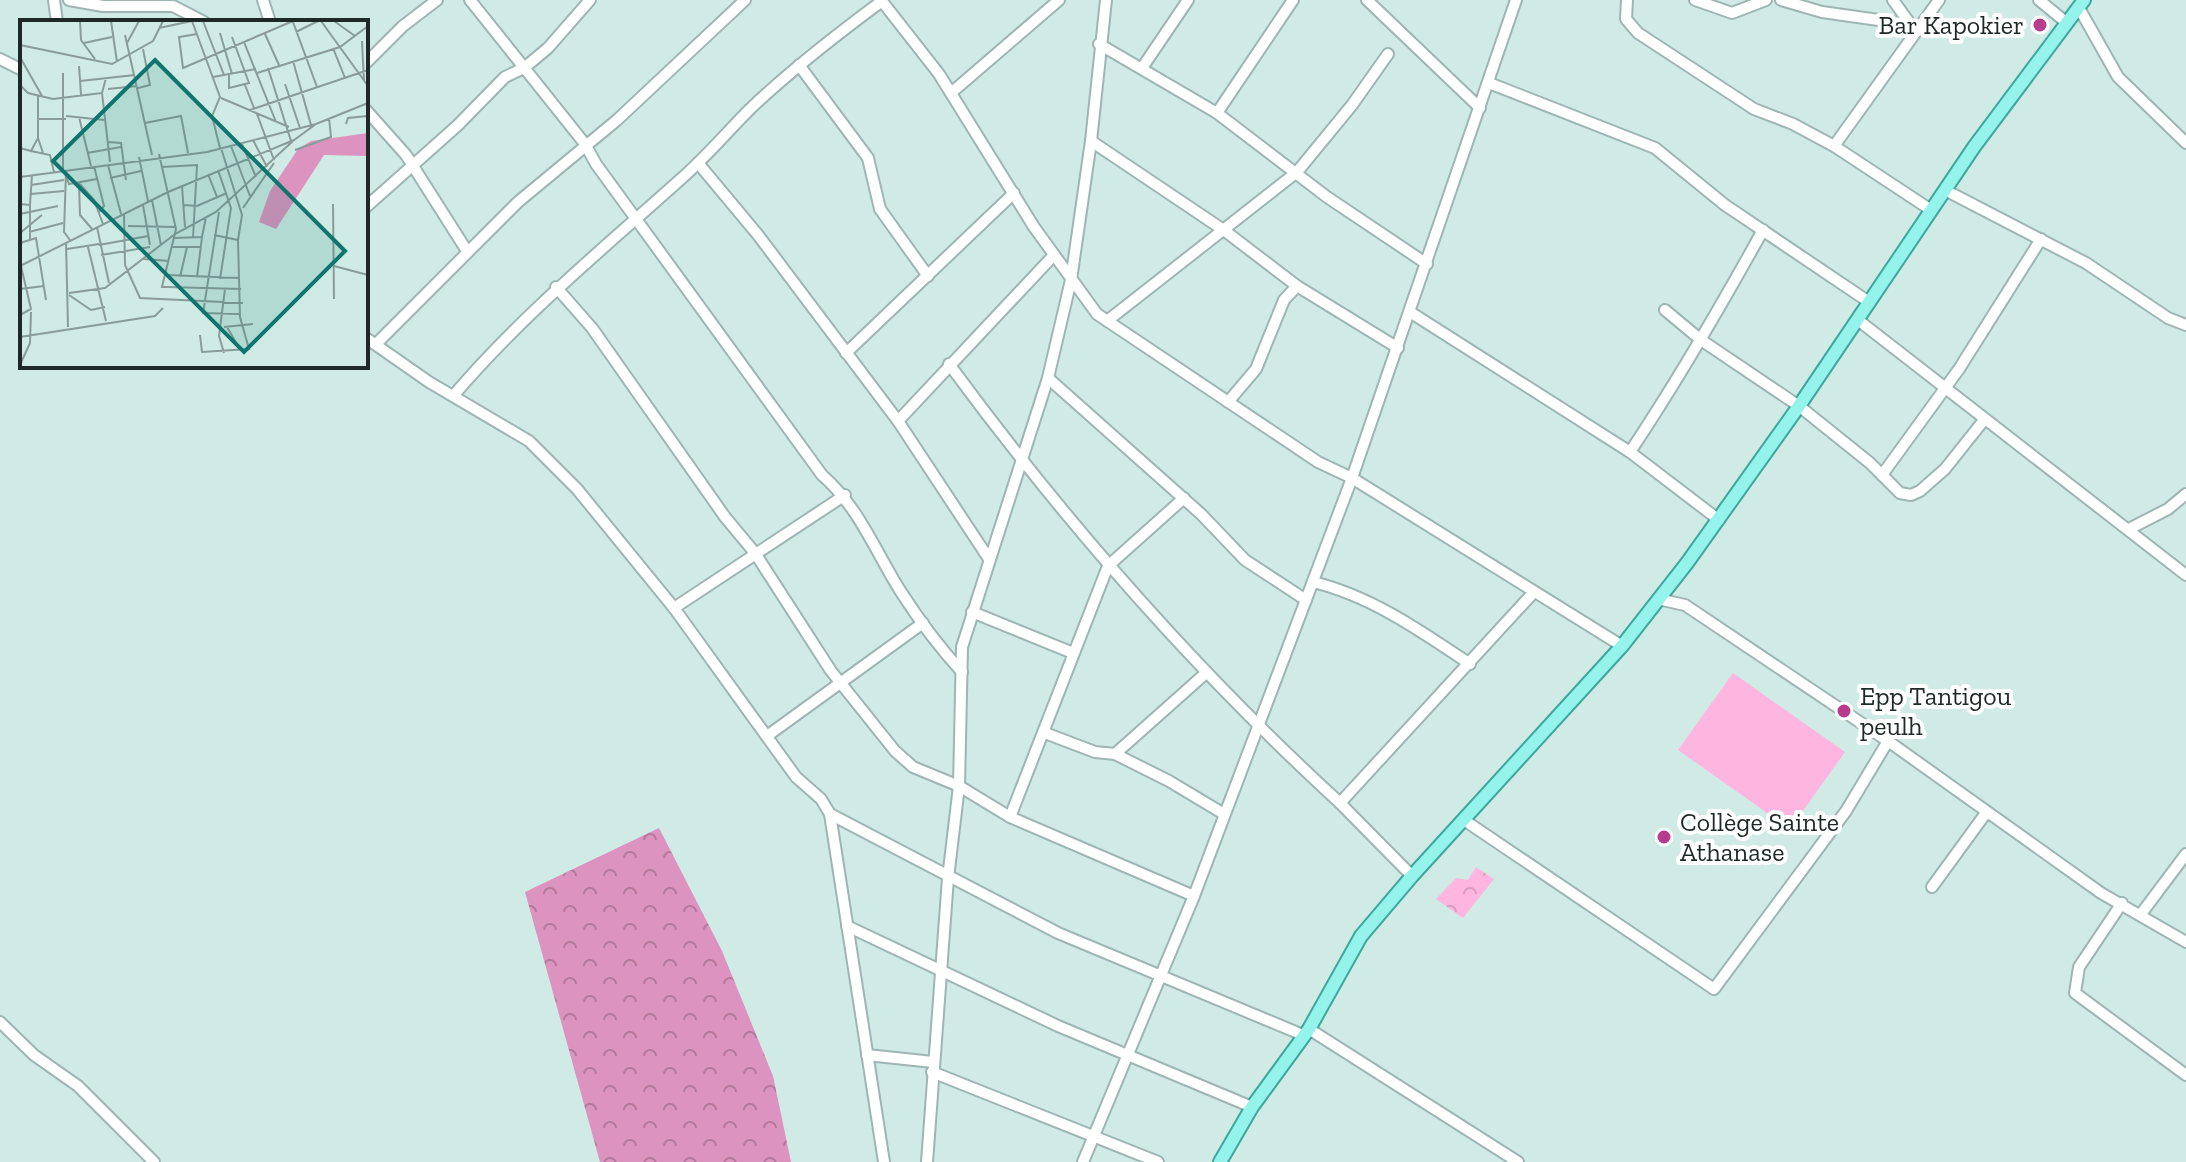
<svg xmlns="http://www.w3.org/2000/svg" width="2186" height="1162" viewBox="0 0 2186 1162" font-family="'Zilla Slab',serif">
	<defs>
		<pattern id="forest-crowns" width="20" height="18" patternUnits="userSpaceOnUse" patternTransform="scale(2)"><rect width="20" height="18" fill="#dd93bf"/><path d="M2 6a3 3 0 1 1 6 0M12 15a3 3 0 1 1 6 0" fill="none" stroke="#b3789b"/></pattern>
		<pattern id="park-crowns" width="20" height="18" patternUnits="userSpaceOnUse" patternTransform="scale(2)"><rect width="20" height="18" fill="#feb5e0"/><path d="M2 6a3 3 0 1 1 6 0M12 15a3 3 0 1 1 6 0" fill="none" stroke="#d99cc0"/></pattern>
	</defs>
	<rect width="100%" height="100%" fill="#d0eae6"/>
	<polygon fill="url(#forest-crowns)" points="659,828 722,951 773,1076 791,1162 600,1162 525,892"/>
	<polygon fill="url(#park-crowns)" points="1476,867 1494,879 1463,918 1436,899 1456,878 1468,880"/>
	<polygon fill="#feb5e0" points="1733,673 1845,752 1790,829 1678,750"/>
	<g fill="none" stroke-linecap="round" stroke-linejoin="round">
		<g stroke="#9eb6b3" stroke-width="14">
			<g id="minor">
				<polyline points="54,0 57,22"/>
				<polyline points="69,0 103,6 173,6 204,22"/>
				<polyline points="263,0 270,22"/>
				<path d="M470,0L585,144L596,164L822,475C859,507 875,551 901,592C919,620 939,647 962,672"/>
				<polyline points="881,0 939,74 1034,227 1097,314 1318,462 1352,478 1622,646"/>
				<polyline points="1367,0 1480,108"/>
				<polyline points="1627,0 1626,19 1638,33 1754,109 1793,124 1834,146 1931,210"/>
				<polyline points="1695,0 1732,13 1766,0"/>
				<polyline points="1781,0 1822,12 1921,26"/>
				<polyline points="1893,0 1911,25"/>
				<polyline points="2039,0 2067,23"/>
				<polyline points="2079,8 2118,77 2186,143"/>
				<polyline points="1099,44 1217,113 1327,197 1427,264"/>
				<polyline points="0,59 22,70"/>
				<polyline points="366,63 403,26 437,0"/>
				<polyline points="799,65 868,158 880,209 928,276"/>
				<polyline points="1142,68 1188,0"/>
				<polyline points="1489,83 1655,148 1725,205 1869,302"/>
				<polyline points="951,93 1059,0"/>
				<polyline points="366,110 406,155 467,251"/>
				<polyline points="1217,113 1293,0"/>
				<polyline points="1091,141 1225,231 1297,286 1398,348"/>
				<polyline points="1834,146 1939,0"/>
				<polyline points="698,163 758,235 898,421"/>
				<polyline points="1945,190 2086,263 2168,318 2186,325"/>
				<polyline points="366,207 458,125 505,77 524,68 548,48 590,0"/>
				<polyline points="556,287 592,328 725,517 755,553 831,671 895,751 913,767 959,786 1010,817 1194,896"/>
				<polyline points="1665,310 1701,340 1799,406 1870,463 1900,493 1911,495 1920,491 1945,469 1984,420"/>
				<polyline points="1410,312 1630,452 1719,520"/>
				<polyline points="1858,320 2186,575"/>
				<polyline points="1107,321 1297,172 1352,105 1388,54"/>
				<polyline points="366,338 429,382 529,441 577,489 674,608"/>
				<polyline points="376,344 518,202 617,120 745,0"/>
				<polyline points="846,353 1014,193"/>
				<path d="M949,364C1066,523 1195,670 1340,803L1534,592"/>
				<polyline points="1048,378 1201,514 1245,560 1306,600"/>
				<path d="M453,396C522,315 603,249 682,178C706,157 727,132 750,109C791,70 836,35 882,1"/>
				<polyline points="1228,402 1256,369 1284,300 1297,286"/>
				<path d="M1630,452C1678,380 1721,306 1763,230"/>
				<polyline points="1882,475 1959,369 2041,239"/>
				<polyline points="845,495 674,608 796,777 821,799 830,814 884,1162"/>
				<polyline points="2129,529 2168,509 2186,494"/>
				<polyline points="989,559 898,421 1054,255"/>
				<path d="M1313,582C1371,596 1421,631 1470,664"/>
				<polyline points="1658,599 1685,605 1888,741 2101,893 2186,942"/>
				<polyline points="972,612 1073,653"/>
				<polyline points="1045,733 1095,752 1115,754 1169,781 1224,814"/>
				<polyline points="767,736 923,623"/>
				<polyline points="1115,754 1206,673"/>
				<polyline points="1340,803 1412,876"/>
				<polyline points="830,814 1058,933 1303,1035"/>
				<polyline points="1010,817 1108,566 1184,498"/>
				<polyline points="1464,820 1714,989 1846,811 1888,741"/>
				<polyline points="1932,887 1986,813"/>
				<polyline points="2122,903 2079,967 2075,993 2186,1075"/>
				<polyline points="2141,914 2186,854"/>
				<polyline points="847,926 1058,1026 1252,1107"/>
				<polyline points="0,1022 34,1055 78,1086 154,1162"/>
				<polyline points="1309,1029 1518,1162"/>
				<polyline points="867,1055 933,1062"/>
				<polyline points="932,1072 1158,1162"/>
				<polyline points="927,1162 948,878 959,786 962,647 1048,378 1071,280 1091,141 1106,0"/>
				<polyline points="1083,1162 1194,896 1352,478 1516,0"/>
			</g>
		</g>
		<g stroke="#3da79e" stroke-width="16">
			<polyline id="major" points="1220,1162 1252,1107 1309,1029 1361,936 1412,876 1622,646 1687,563 1799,406 1974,147 2084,0"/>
		</g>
		<use href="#minor" stroke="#fff" stroke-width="10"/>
		<use href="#major" stroke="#94f3eb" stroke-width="12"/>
	</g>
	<g fill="#b73c8e" stroke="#fff" stroke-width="3">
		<circle cx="2040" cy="25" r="8"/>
		<circle cx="1844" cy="711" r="8"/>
		<circle cx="1664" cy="837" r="8"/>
	</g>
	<g text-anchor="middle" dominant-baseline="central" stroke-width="8" stroke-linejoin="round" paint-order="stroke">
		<g font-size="26" fill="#1e2827" stroke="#fff" text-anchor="start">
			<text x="2024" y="25" text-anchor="end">Bar Kapokier</text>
			<text x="1860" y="696">Epp Tantigou<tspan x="1860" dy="30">peulh</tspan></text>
			<text x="1680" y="822">Collège Sainte<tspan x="1680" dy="30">Athanase</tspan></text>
		</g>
	</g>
	<g transform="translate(20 20)">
		<rect width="348" height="348" fill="#d0eae6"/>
		<path d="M348,113V136L304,135L256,209L239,202L250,171L278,129L291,121Z" fill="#dd93bf"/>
		<path fill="none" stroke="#899c9a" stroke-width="2" d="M60,1L61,20L75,39M91,1L97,42M172,1L200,77L192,96L200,128M183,1L204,55M301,1L348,66M314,1L335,16M273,2L297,67M139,8L172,1M276,12L298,1M200,13L212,54M177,14L159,17L163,48L273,1M245,14L259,45M105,15L132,135M342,21L344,61M224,22L256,102M64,23L92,17M107,23L119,1M0,25L92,44L133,21L143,1M313,28L325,58M0,37L22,76M273,41L291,105M59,46L61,75M248,48L271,121M43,53V150M237,53L320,27L348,6M209,55V68L229,63L212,17M193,57L236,49M86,58L82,73L90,142M60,61L115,55M265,64L280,108M0,65L8,73L33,79L82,73M225,65L234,88M118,68L130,65L123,29M88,69L117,66M18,76V118L23,133M201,78L269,107M230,90L348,50M237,94L254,140M46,96L84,100M59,97L71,146M18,99H46M125,103L161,96L168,133M326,104L328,98L348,96M233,120L247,147M88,122L101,123L106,160M222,124L236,157M211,126L230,176M0,128L11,131L18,118M275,130L311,117L309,98M11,131L30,135L34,152M67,133L101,127M139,134L156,209L142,267H148M119,137L128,181M88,145L101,194M74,146L84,186L79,192M142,147L177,145L173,218M198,150L211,188L200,259M46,152L44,212L50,220M188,154L197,177M46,156L49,164L77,159M0,157L187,132L296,104L348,83M90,158L121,151M59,163L60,195L72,209M60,164L74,180L83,204M11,165L44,160M162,166L165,207M11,174L44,171M132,180L141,225M0,184L10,185L12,155M313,184L314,279M10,185V220M123,185L130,225M164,185L177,186L207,173M223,188L254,143M199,192L183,293L219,294M0,194L38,186M104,194L105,245L120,278L223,283M108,206L155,207M77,207L89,263M9,212L43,203M0,213L22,195M194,215L218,220L222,195L201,128M154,218L182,217L186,197M46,222L48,307M0,223L16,218L26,280M79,225L128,216M68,227L86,301M152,227H181M47,229L79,224M81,235L130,227M124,239L149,241M0,246L148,172L274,120L296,104M314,246L348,255M147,255L219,258M160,257L167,227M177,257L182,217M148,267L221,269M0,269L24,266M49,273L85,268L155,214L196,192L273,121M49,275L71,290L85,287M0,295L11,289L1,246M204,307L233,304M207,307L219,328M180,315L182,332L229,329L220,297L218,220M0,317L135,296L143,288M204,333L199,316L205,269M0,345L10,323L11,292"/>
		<path fill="#0f766e" fill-opacity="0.15" stroke="#0f766e" stroke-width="4" d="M135,40L325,231L224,332L33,141Z"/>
		<rect width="348" height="348" fill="none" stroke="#1e2827" stroke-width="4"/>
	</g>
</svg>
